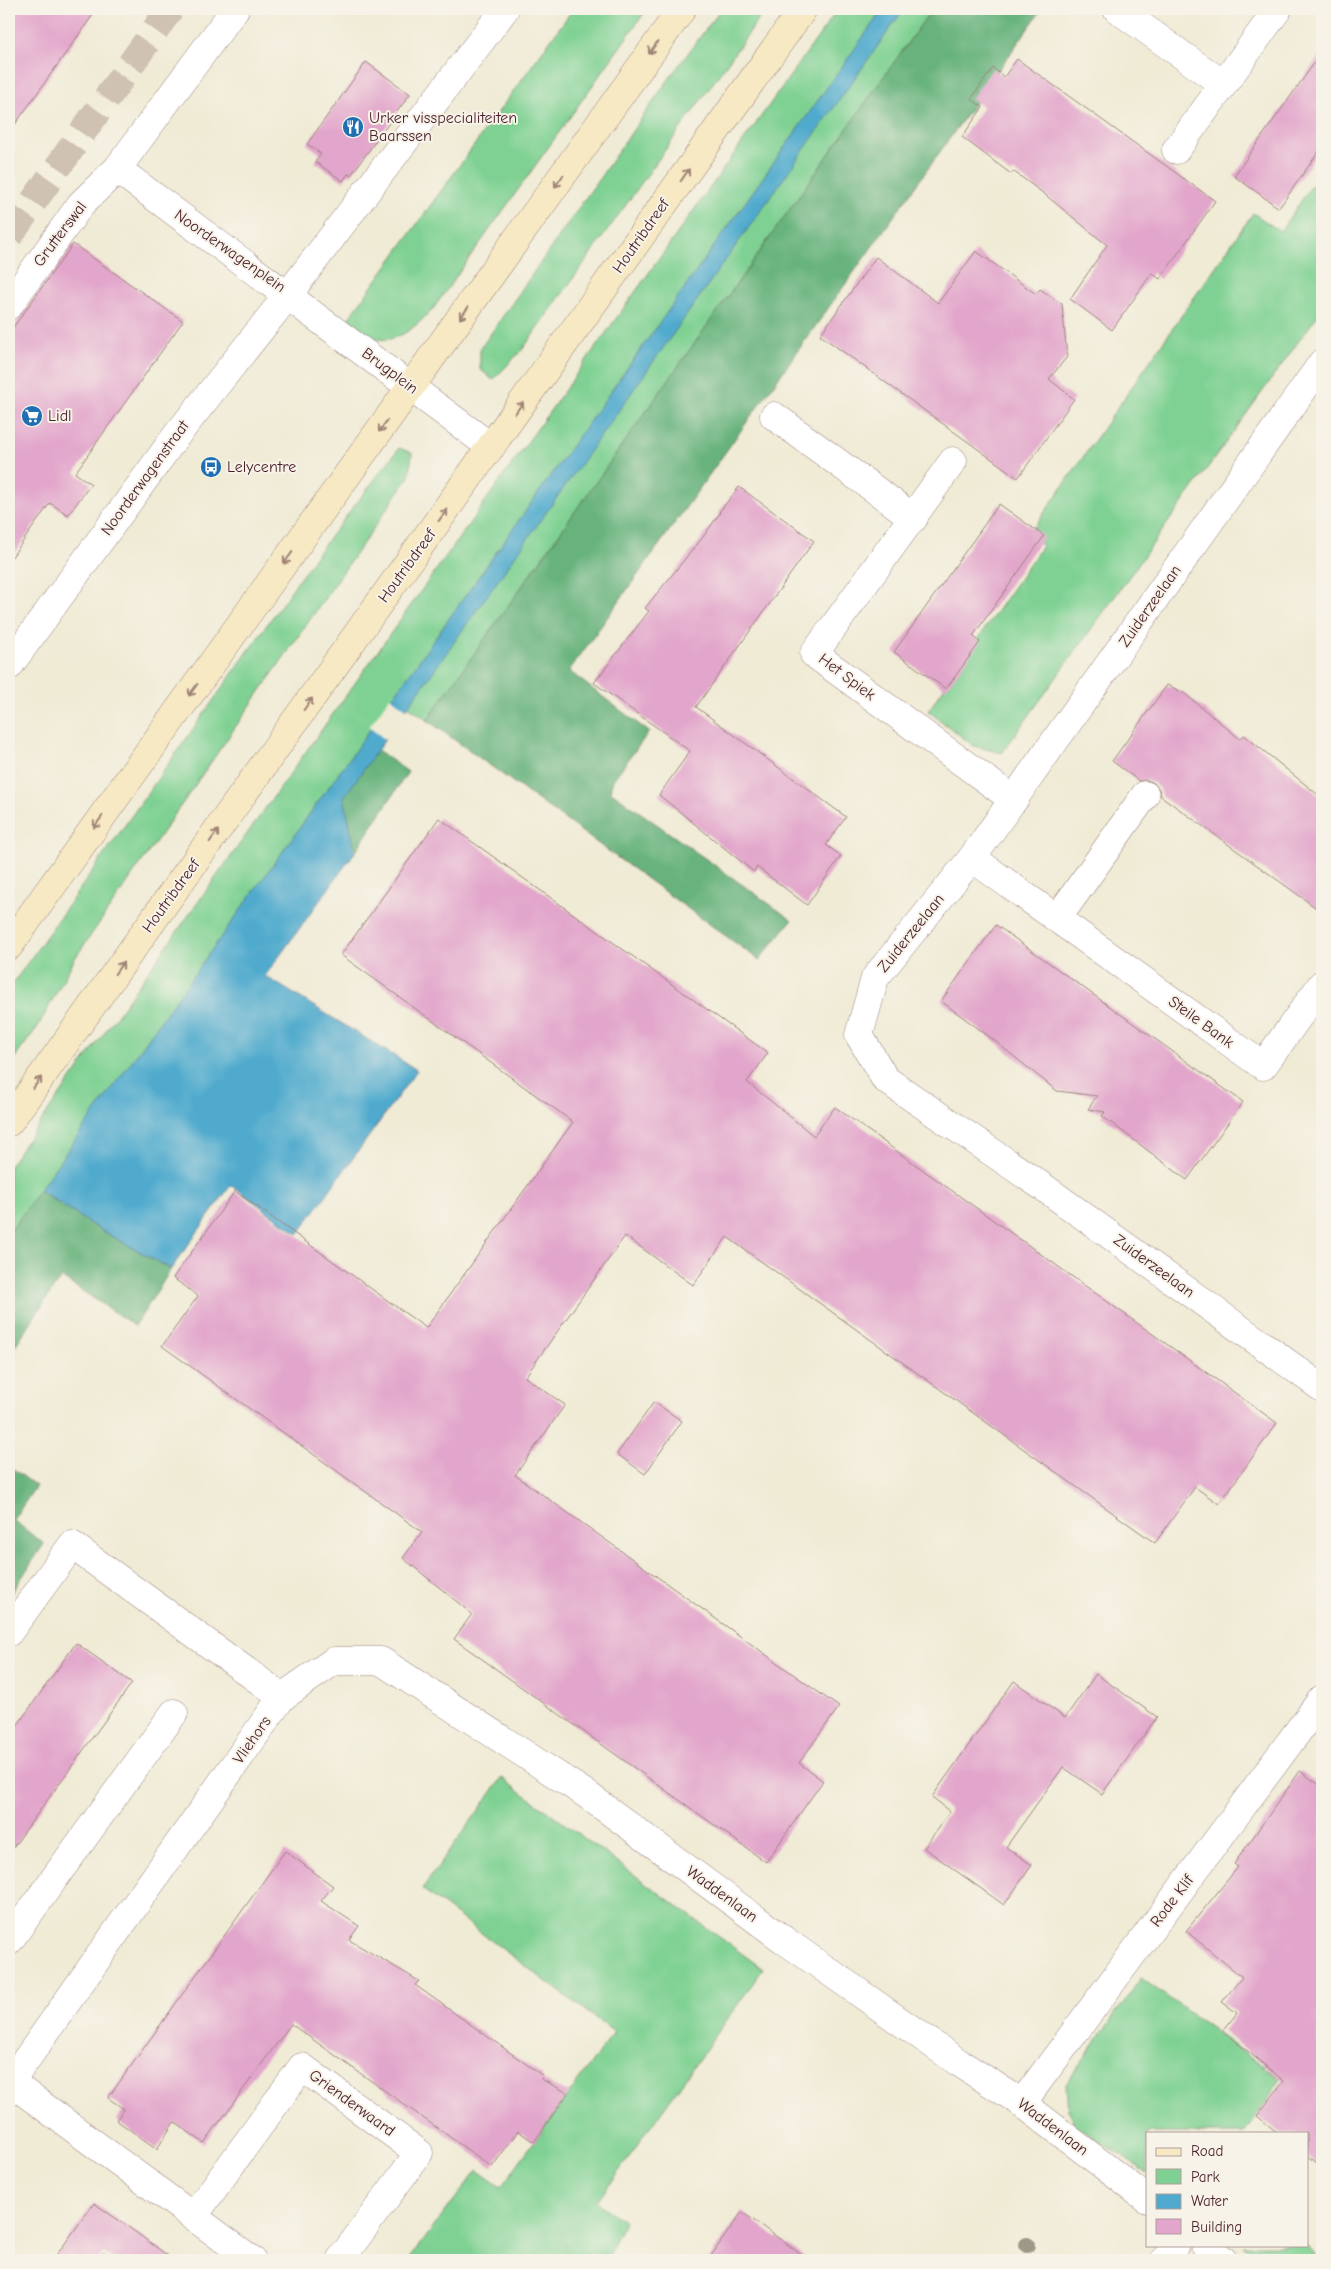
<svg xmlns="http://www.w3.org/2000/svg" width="1331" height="2269" viewBox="0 0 1331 2269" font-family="'Comic Neue',sans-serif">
	<rect width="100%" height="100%" fill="#f7f3e8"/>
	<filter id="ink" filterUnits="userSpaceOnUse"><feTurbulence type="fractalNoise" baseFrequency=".02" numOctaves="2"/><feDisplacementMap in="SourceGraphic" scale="10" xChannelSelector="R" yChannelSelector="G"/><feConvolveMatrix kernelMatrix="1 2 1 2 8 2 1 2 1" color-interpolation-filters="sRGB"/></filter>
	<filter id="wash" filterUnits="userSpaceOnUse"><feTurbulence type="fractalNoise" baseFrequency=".0096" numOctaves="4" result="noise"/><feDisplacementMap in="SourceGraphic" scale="20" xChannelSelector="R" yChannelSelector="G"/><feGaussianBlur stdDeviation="1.12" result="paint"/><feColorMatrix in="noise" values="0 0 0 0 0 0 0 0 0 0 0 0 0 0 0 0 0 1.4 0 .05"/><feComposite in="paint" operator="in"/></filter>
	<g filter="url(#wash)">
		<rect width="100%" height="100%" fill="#f0ebd5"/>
		<g fill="#7fd193" stroke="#64785f">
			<path d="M573,9H647L433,309C405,338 381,354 346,322Z"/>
			<polygon points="721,9 766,9 522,350 493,380 480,369 480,349 671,76"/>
			<polygon points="838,9 932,9 427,720 396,697 9,1234 9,1166"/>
			<polygon points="1322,171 1322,309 1002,753 974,746 928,711 1042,546 1031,532 1253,213 1280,231"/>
			<polygon points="399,448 412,453 409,477 75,958 39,1025 9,1066 9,989 317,554"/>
			<polygon points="502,1778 763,1969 597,2202 624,2222 607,2260 409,2260 477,2170 501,2187 614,2032 422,1889"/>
			<polygon points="1141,1978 1281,2079 1244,2133 1147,2133 1147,2173 1076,2126 1068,2110 1066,2084"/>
			<polygon points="1243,2245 1306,2245 1322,2260 1261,2260"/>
		</g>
		<g fill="#67b37d" stroke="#586954">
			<polygon points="932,9 1042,9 569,671 649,732 613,780 610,791 792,920 759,960 427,720"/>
			<polygon points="364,740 408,772 355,852 339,773"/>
			<polygon points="39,1190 95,1227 171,1269 135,1326 61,1277 9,1355 9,1234"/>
			<polygon points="9,1466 36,1486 13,1520 44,1544 9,1597"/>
		</g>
		<polygon fill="#4faacd" stroke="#4c647c" points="883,9 904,9 344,797 355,852 265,976 417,1070 298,1234 231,1185 171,1269 95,1227 39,1190 339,773"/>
		<polygon fill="#f0ebd5" points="390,697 409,711 387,741 369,727"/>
		<g id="blocks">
			<g fill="#e2a5cb">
				<polygon points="9,9 97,9 9,133"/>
				<polygon points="1322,52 1322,147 1279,208 1234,176"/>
				<polygon points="1017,59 1215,201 1160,279 1152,273 1112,330 1070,299 1107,245 1043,193 1013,171 1011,174 962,137 983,107 971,99 993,68 1004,77"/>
				<polygon points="366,62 410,94 351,175 348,174 343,181 315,162 321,154 307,144"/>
				<polygon points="73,244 183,321 75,473 91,484 68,515 50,503 9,561 9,333"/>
				<polygon points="976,251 1036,294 1040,289 1062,304 1067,357 1049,379 1074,399 1018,478 820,335 876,257 938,303"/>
				<polygon points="739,487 814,541 696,707 846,817 826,845 841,856 807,905 757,867 754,872 659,795 690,751 594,683 649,611 645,608 703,537 720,513 719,512"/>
				<polygon points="999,504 1044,536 973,636 980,642 946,689 894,652"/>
				<polygon points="1167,685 1184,693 1240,739 1244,735 1322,798 1322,912 1161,796 1159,789 1154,783 1147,780 1139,781 1112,761"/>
				<polygon points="439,818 768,1053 747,1082 814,1136 835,1107 1277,1423 1219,1504 1195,1487 1155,1543 727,1237 693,1285 625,1236 525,1377 565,1405 515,1475 839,1707 799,1763 823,1781 766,1862 454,1639 472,1614 403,1558 422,1532 162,1346 198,1296 173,1278 235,1191 426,1328 573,1122 341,955"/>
				<polygon points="996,925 1243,1102 1187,1180 1102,1116 1105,1112 1088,1109 1097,1096 1057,1091 991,1038 941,1001"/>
				<polygon points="654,1402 682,1421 645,1474 617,1454"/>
				<polygon points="76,1643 132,1683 9,1853 9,1737"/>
				<polygon points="1096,1674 1157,1717 1102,1794 1063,1767 1006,1847 1032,1865 1004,1905 924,1848 950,1811 932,1797 1014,1681 1065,1718"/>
				<polygon points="1300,1771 1322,1787 1322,2167 1307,2155 1307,2133 1278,2133 1257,2116 1284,2081 1223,2031 1237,2013 1222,2002 1242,1977 1186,1931 1238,1867 1234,1864"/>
				<polygon points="285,1851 333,1886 321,1901 359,1926 349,1940 419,1981 415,1985 543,2076 541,2079 568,2093 534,2142 518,2131 492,2167 291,2024 204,2143 174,2122 157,2149 116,2120 124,2109 108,2098"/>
				<polygon points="94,2203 134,2231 174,2260 115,2260 103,2253 98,2260 53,2260"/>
				<polygon points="742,2212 809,2260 708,2260"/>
			</g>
		</g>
	</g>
	<g filter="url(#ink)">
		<use href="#blocks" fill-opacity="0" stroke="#9d8580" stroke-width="1"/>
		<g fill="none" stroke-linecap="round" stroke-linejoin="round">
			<polyline stroke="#cfc2b3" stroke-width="28" stroke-dasharray="28 14" stroke-linecap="butt" points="9,236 170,9"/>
			<g stroke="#9d8580" stroke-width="29">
				<g id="street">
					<polyline points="1117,9 1223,84"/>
					<polyline points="1176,150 1278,9"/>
					<polyline points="117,169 491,447"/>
					<polyline points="9,305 81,204 117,169 235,9"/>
					<polyline points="1322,363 972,858 875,978 859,1035 885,1079 1046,1189 1322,1388"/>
					<polyline points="774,416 914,518"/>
					<polyline points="953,461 814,654 1014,800"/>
					<polyline points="9,666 176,436 288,295 505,9"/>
					<polyline points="972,858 1263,1066 1322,984"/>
					<polyline points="1057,919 1145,795"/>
					<polyline points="9,1632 72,1545 282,1697"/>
					<polyline points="9,1941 174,1713"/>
					<polyline points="9,2081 252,2260"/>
					<polyline points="9,2084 282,1697 334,1661 381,1661 586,1794 784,1940 958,2062 1022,2103 1147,2199"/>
					<polyline points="1022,2103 1322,1699"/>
					<polyline points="193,2217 302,2067 419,2153 340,2260"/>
					<polyline points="1205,2245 1223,2260"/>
					<polyline points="1164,2260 1175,2245"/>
				</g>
			</g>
			<g stroke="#9d8580" stroke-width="29">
				<g id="secondary">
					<polyline points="9,946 682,9"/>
					<polyline points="9,1122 803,9"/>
				</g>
			</g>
			<use href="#street" stroke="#fff" stroke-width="28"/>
			<use href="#secondary" stroke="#f6e9c3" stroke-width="28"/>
		</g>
		<circle fill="#9e9889" cx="1027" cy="2245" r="8"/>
		<defs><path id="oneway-shaft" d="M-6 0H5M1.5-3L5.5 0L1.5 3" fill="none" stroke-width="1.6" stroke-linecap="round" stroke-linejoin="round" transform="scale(1.25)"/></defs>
		<g stroke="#a08477">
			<use href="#oneway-shaft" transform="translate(653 48) rotate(126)"/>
			<use href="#oneway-shaft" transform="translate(685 175) rotate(-55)"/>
			<use href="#oneway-shaft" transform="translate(559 181) rotate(126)"/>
			<use href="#oneway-shaft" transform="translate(464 313) rotate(126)"/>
			<use href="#oneway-shaft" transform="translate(519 408) rotate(-55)"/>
			<use href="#oneway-shaft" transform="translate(383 426) rotate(126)"/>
			<use href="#oneway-shaft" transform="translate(443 515) rotate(-54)"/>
			<use href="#oneway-shaft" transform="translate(288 558) rotate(126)"/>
			<use href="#oneway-shaft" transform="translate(193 690) rotate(126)"/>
			<use href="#oneway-shaft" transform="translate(308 704) rotate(-54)"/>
			<use href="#oneway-shaft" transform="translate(98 822) rotate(126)"/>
			<use href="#oneway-shaft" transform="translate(214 836) rotate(-54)"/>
			<use href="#oneway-shaft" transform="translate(119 968) rotate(-54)"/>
			<use href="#oneway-shaft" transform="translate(37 1083) rotate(-54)"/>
		</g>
	</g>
	<defs>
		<g id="restaurant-disc" transform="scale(1.125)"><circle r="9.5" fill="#1f6fb2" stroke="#f7f3e8"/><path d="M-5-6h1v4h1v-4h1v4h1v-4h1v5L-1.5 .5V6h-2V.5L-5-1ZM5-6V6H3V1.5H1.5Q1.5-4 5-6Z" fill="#fff"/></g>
		<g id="supermarket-disc" transform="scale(1.125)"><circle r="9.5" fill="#1f6fb2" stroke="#f7f3e8"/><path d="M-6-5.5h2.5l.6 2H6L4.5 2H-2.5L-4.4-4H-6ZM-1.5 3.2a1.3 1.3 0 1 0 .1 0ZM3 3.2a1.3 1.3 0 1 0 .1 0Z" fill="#fff"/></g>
		<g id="bus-disc" transform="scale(1.125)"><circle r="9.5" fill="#1f6fb2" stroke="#f7f3e8"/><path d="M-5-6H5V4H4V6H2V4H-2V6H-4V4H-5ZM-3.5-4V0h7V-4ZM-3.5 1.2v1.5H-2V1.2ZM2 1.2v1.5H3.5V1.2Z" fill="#fff"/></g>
	</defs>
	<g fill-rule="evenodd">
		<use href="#restaurant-disc" x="353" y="127"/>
		<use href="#supermarket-disc" x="32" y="416"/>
		<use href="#bus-disc" x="211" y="467"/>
	</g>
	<g text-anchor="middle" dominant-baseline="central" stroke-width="4" stroke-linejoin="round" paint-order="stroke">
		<g font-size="16" fill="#4a1f2b" stroke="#f7f3e8" text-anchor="start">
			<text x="369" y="118">Urker visspecialiteiten<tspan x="369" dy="18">Baarssen</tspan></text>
			<text x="48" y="416">Lidl</text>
			<text x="227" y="467">Lelycentre</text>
		</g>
		<g font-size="16" fill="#4a1f2b" stroke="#f7f3e8">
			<text transform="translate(60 234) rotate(-53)">Grutterswal</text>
			<text transform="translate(641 236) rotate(-55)">Houtribdreef</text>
			<text transform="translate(230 251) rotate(35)">Noorderwagenplein</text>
			<text transform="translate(390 371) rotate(37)">Brugplein</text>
			<text transform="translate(145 478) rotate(-54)">Noorderwagenstraat</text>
			<text transform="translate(407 566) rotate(-54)">Houtribdreef</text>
			<text transform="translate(1150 606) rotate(-55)">Zuiderzeelaan</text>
			<text transform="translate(847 677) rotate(37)">Het Spiek</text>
			<text transform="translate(171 896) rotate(-54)">Houtribdreef</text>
			<text transform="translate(911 933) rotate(-51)">Zuiderzeelaan</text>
			<text transform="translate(1201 1022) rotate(36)">Steile Bank</text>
			<text transform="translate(1154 1266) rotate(36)">Zuiderzeelaan</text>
			<text transform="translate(252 1740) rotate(-55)">Vliehors</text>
			<text transform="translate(722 1894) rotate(36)">Waddenlaan</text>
			<text transform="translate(1172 1901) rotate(-53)">Rode Klif</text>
			<text transform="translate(352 2103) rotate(36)">Grienderwaard</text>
			<text transform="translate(1053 2127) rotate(37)">Waddenlaan</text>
		</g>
	</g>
	<rect width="1331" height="2269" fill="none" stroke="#f7f3e8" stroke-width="30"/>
	<rect x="1146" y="2132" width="162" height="115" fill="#f7f3e8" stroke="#b29e9c"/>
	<rect x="1156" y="2148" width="25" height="8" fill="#f6e9c3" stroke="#b29e9c"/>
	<text x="1191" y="2156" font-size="15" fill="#4a1f2b">Road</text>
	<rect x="1156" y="2169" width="25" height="15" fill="#7fd193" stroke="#b29e9c"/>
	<text x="1191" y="2182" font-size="15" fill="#4a1f2b">Park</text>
	<rect x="1156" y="2194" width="25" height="15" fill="#4faacd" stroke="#b29e9c"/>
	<text x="1191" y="2206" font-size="15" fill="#4a1f2b">Water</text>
	<rect x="1156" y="2219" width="25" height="15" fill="#e2a5cb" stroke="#b29e9c"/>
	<text x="1191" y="2232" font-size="15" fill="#4a1f2b">Building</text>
</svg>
